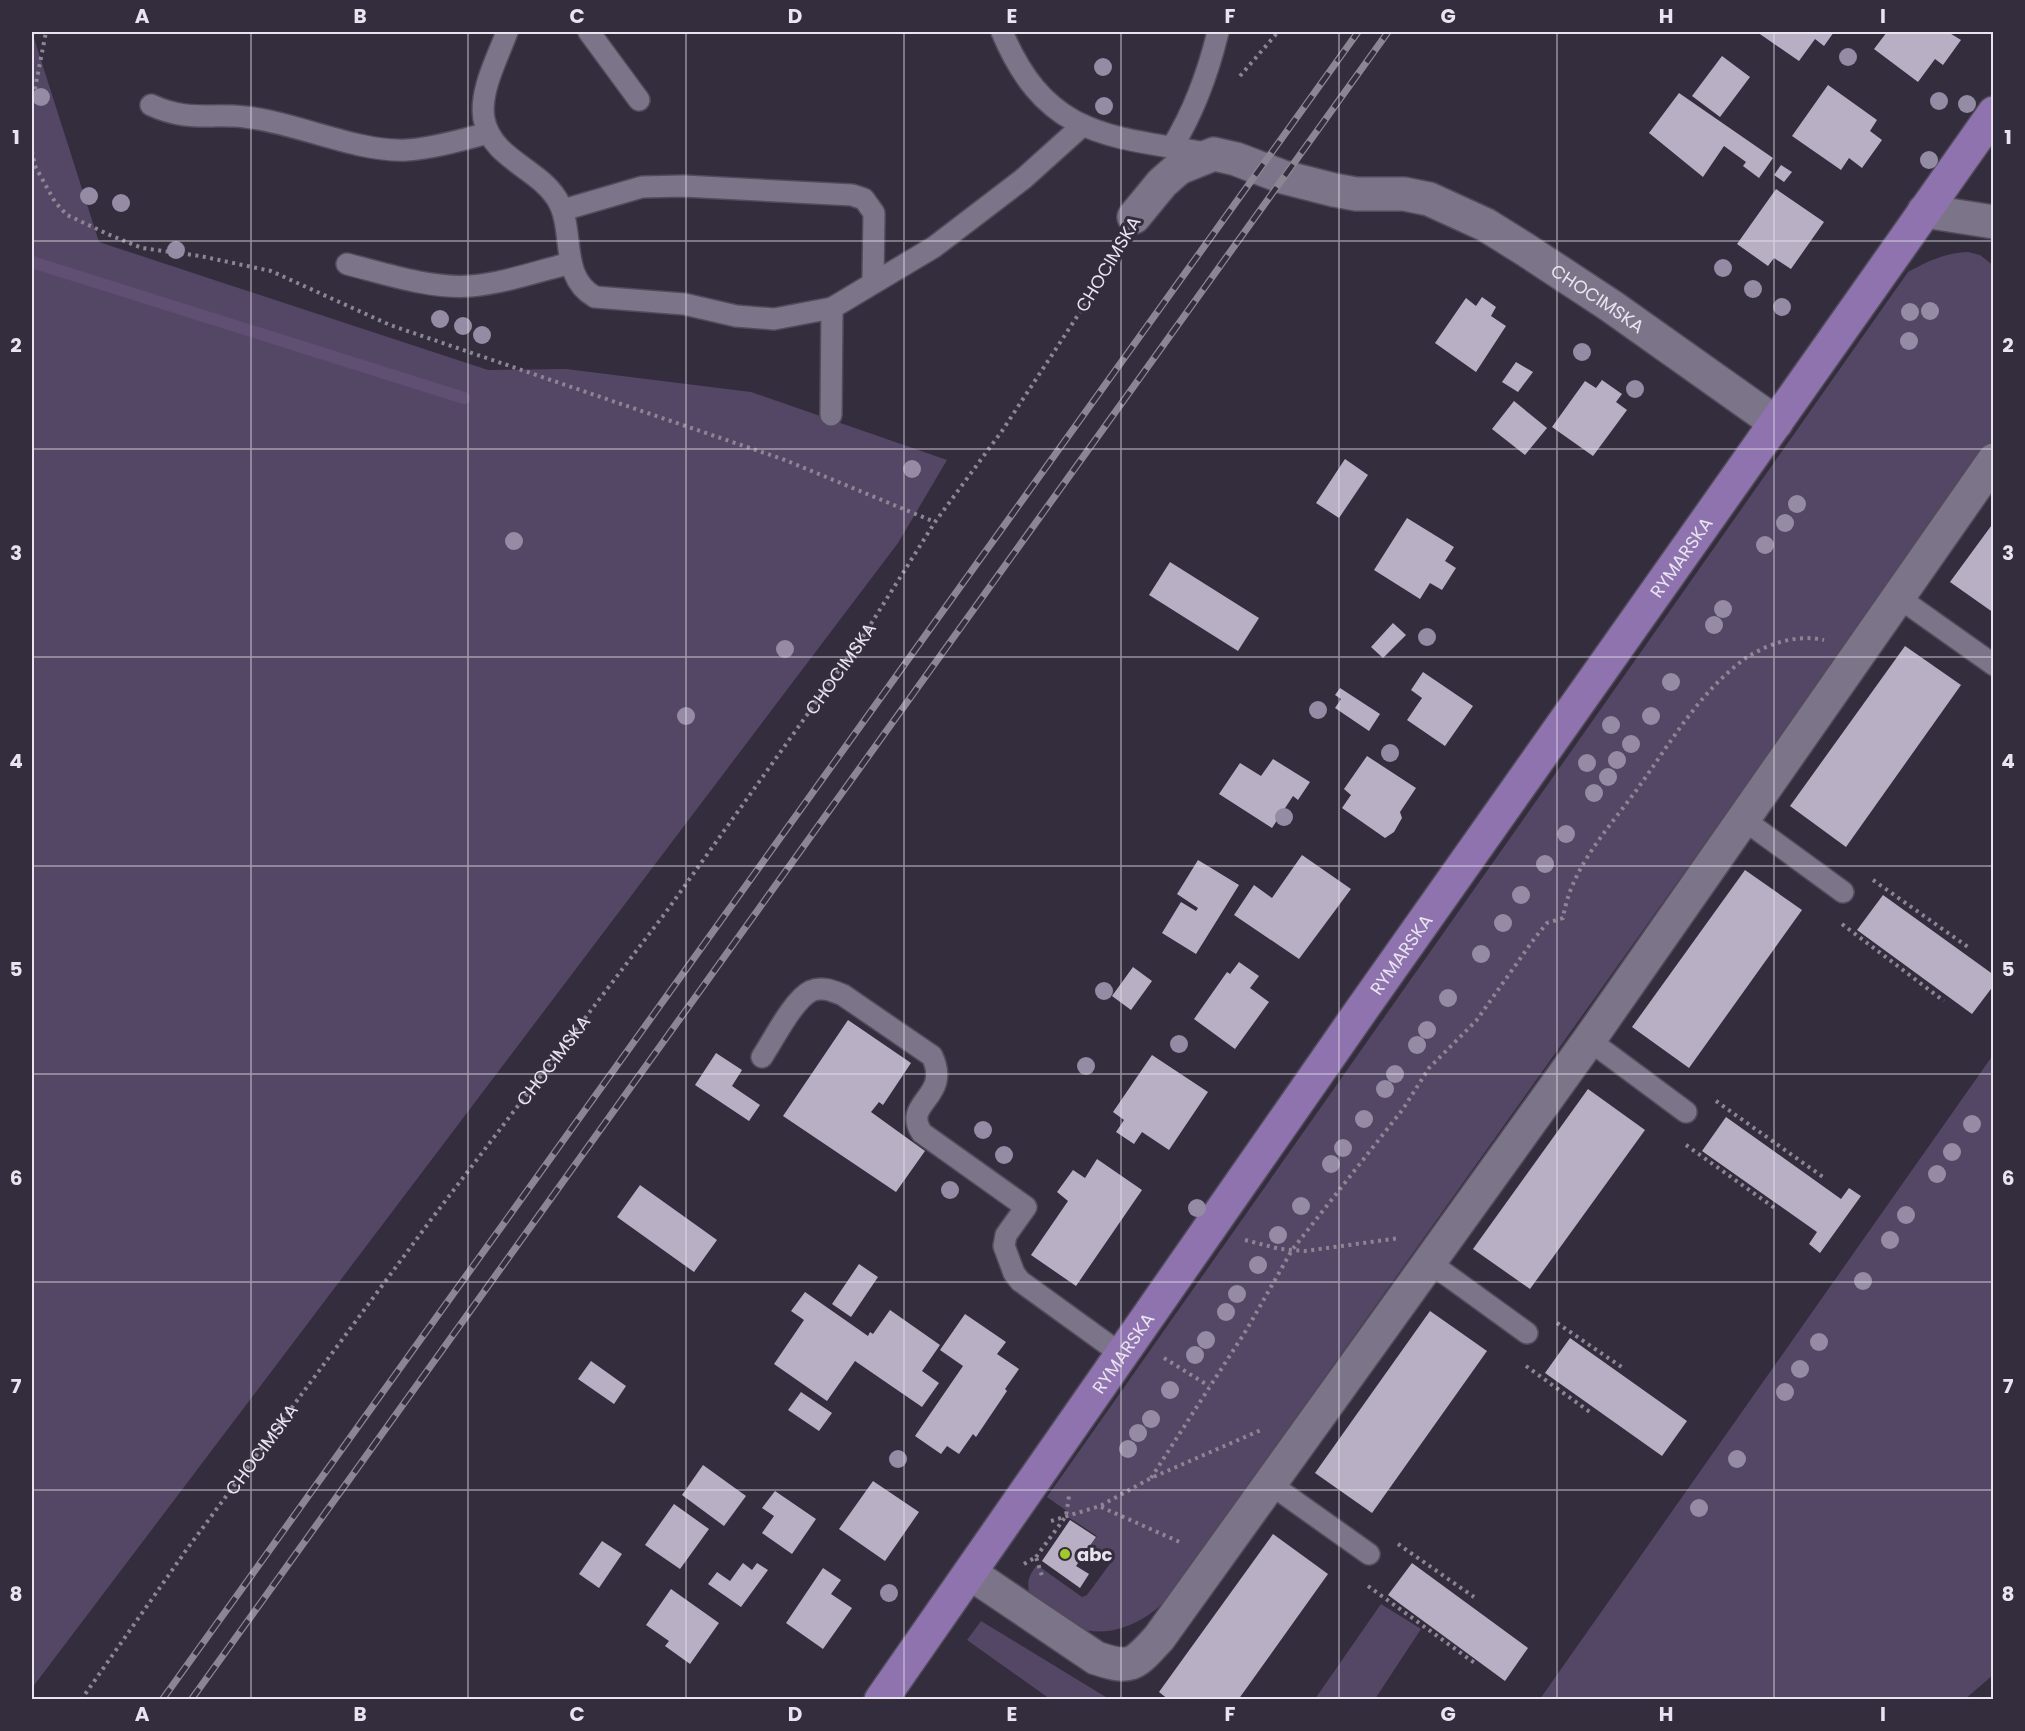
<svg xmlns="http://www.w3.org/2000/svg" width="2025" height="1731" viewBox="0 0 2025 1731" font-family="Poppins,sans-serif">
	<rect width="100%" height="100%" fill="#342d3e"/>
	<g fill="#544765">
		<polygon points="32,32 99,242 488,370 566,369 751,392 947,460 898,543 32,1688"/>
		<path d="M1968,252L1980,255L1994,266L1993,439L1165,1601C1144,1623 1107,1640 1076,1627C1060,1621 1044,1605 1030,1595C1026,1582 1029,1575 1037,1565L1082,1597L1087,1595L1112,1561L1090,1546L1097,1536L1065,1515L1067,1511L1047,1497L1908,272C1928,261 1945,253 1968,252Z"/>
		<polygon points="1993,1055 1993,1675 1965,1699 1540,1699"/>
		<polygon points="1381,1604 1421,1629 1375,1699 1315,1699"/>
		<polygon points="981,1621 1109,1699 1050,1699 967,1640"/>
	</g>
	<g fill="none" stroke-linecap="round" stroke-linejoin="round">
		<polyline stroke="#604f72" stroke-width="12" points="32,262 464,398"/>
	</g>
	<g fill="#b8afc5">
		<polygon points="1757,32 1834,32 1824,46 1815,39 1799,61"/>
		<polygon points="1887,32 1948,32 1961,40 1943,65 1935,59 1918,82 1874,49"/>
		<polygon points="1722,56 1750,77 1720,117 1692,96"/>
		<polygon points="1828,85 1877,120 1870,131 1882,140 1862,168 1849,158 1841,170 1792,136"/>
		<polygon points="1679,93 1773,158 1759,178 1743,166 1746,162 1724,146 1703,177 1649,133"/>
		<polygon points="1781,165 1792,172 1784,182 1774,175"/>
		<polygon points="1776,189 1824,222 1791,269 1774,258 1768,266 1737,244"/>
		<polygon points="1482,297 1496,307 1491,316 1506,326 1476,372 1435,343 1466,298 1476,306"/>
		<polygon points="1516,362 1533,372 1518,392 1502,382"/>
		<polygon points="1602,380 1622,394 1616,402 1627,410 1593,456 1552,427 1585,381 1596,388"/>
		<polygon points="1514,401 1547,428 1525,455 1492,429"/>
		<polygon points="1345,459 1368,475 1339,518 1316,503"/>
		<polygon points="1407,518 1454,547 1445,561 1456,568 1442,590 1430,583 1420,599 1374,570"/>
		<polygon points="1994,522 1994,613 1950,582"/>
		<polygon points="1170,562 1259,618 1238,651 1149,595"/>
		<polygon points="1393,623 1406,635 1383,658 1371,647"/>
		<polygon points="1905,646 1961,685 1846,847 1790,806"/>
		<polygon points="1423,672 1473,706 1445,746 1407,720 1422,698 1411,690"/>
		<polygon points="1340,688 1380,714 1369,731 1335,708 1341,699 1335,695"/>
		<polygon points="1367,756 1416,788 1400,812 1402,818 1394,832 1385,838 1342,808 1351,795 1344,789"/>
		<polygon points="1273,759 1310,782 1298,800 1293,796 1272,828 1219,794 1240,763 1261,776"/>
		<polygon points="1302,855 1351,889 1299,959 1234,915 1254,885 1272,898"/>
		<polygon points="1198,860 1239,885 1196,954 1162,933 1181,902 1196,911 1198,908 1177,894"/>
		<polygon points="1745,870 1802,910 1689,1068 1632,1027"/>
		<polygon points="1883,895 1994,975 1994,985 1972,1014 1857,930"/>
		<polygon points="1239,962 1259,976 1250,988 1269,1002 1235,1049 1194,1019 1227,972 1230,974"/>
		<polygon points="1133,967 1152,981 1131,1010 1112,996"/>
		<polygon points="848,1020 911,1063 883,1105 879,1102 871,1112 925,1151 896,1192 783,1116"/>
		<polygon points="716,1053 742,1070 732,1086 760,1105 749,1121 695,1085"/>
		<polygon points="1152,1055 1208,1092 1169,1150 1142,1132 1134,1144 1116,1132 1124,1120 1113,1112"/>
		<polygon points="1588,1089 1645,1130 1530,1289 1473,1249"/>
		<polygon points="1726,1117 1841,1199 1849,1188 1861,1196 1820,1253 1809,1244 1817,1232 1702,1151"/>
		<polygon points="1097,1159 1142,1190 1076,1286 1031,1255 1068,1201 1057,1192 1073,1170 1085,1178"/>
		<polygon points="640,1185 717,1240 694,1272 617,1217"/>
		<polygon points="859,1264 878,1277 851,1317 832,1304"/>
		<polygon points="805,1292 868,1336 870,1332 873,1334 890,1310 940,1345 922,1371 939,1383 922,1407 855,1361 827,1401 774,1364 804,1320 791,1311"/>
		<polygon points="1430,1311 1487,1351 1372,1513 1315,1473"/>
		<polygon points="965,1314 1006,1342 997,1354 1019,1369 1005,1389 1007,1391 976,1437 973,1434 959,1454 947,1446 941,1454 915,1436 963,1366 940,1350"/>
		<polygon points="1570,1338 1687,1421 1662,1456 1545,1373"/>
		<polygon points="591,1361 626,1386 614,1404 578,1379"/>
		<polygon points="801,1392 832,1413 819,1431 788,1410"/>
		<polygon points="703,1465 746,1496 724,1526 682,1495"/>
		<polygon points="873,1481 919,1512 885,1561 839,1529"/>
		<polygon points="775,1491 816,1519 792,1554 762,1533 774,1516 762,1508"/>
		<polygon points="674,1504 709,1529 680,1569 645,1545"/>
		<polygon points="1070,1520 1096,1537 1076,1566 1089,1574 1080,1588 1042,1561"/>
		<polygon points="1273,1534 1328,1574 1238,1700 1169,1700 1159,1692"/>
		<polygon points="602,1541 622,1554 599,1588 579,1574"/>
		<polygon points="743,1563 752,1570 757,1563 768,1570 741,1607 708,1584 717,1572 730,1581"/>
		<polygon points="1412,1563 1528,1648 1505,1681 1388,1595"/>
		<polygon points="823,1568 841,1580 831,1594 852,1608 823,1649 786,1623"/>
		<polygon points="671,1589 719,1623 690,1664 665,1646 669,1641 646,1625"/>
	</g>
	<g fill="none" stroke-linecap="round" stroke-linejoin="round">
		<g stroke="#514b5a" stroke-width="24">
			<g id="service">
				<path d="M507,32C498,57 479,91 484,119C492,159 537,167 557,199C576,230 558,276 595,297L684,304L736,316L774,319L832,308L934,247L1023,179L1083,125"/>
				<polyline points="589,32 639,100"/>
				<path d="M1002,32C1047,139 1110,136 1212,154"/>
				<path d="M151,105C188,122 208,113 245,117C295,122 359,153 407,150C434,148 461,140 488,133"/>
				<path d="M1172,147C1195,110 1208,73 1218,32"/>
				<polyline points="563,210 642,187 683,186 852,195 864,199 874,213 873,282"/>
				<path d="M347,264C386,274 431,289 471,286C505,283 538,271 571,263"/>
				<polyline points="831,415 832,308"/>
				<polyline points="1898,597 1994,665"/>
				<polyline points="1743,819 1843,892"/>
				<polyline points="1589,1040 1686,1112"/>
				<path d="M762,1057C774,1039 793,1000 811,991C822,986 833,991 843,995L932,1056C952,1098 901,1102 922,1133L1026,1207L1006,1235L1004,1246L1014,1273L1020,1281L1121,1354"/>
				<polyline points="1429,1262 1527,1333"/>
				<polyline points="1269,1483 1369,1554"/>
			</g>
		</g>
		<g stroke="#514b5a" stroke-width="36">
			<g id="minor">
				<polyline points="1924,211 1994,222"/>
				<path id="s2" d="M1134,217L1162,183L1179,168L1214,154L1236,159L1283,177L1334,190L1356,194H1404L1429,199L1486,225L1526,250L1611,306L1776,423"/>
				<path d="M970,1573L1096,1658C1132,1670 1134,1665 1159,1638L1589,1040L1994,460"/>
			</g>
		</g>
		<g stroke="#514b5a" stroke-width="36">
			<g id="primary">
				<path id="s3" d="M881,1700L1360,1012L1994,113"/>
			</g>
		</g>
		<g stroke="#8c8694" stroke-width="4" stroke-dasharray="3 4.5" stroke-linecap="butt">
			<polyline points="1240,76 1278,32"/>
			<polyline points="32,104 46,32"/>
			<polyline points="32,151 35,166 55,202 67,215 112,236 142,248 200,256 271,271 390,325 785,460 935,522"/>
			<polyline points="1873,880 1968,947"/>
			<polyline points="1842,924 1944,1001"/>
			<polyline points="1716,1101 1823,1177"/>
			<polyline points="1686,1145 1776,1209"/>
			<polyline points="1245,1240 1280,1249 1305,1251 1400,1238"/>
			<polyline points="1557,1323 1623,1368"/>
			<polyline points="1164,1358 1209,1386"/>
			<polyline points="1526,1366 1590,1412"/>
			<path d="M1151,1478L1247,1329L1292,1250L1403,1109L1429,1068L1476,1021L1534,939L1547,923L1563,918C1571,867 1609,828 1638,788C1671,742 1700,691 1746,658C1769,643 1798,634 1824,640"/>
			<polyline points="1101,1507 1182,1543"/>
			<polyline points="1051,1521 1100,1506 1151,1478 1261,1430"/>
			<polyline points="1398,1544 1474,1597"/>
			<polyline points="1036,1557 1066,1516 1069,1496"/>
			<polyline points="1024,1564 1036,1557 1042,1576"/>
			<polyline points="1368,1586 1476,1664"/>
			<path id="s1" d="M81,1700L187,1549L430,1221L666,912L862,638L935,522L1002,431L1086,303L1117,248"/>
		</g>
		<use href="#service" stroke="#7c7488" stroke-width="21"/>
		<use href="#minor" stroke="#7c7488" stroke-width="33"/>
		<use href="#primary" stroke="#8e73af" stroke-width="33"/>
		<g stroke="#8c8694" stroke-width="7">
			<g id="rail">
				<polyline points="162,1700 1358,32"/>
				<polyline points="191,1700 1388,32"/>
			</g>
		</g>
		<use href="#rail" stroke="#342d3e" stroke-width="4.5" stroke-dasharray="14" stroke-linecap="butt"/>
	</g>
	<g fill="#958ba4">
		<circle cx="1848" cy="57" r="9"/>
		<circle cx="1103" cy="67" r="9"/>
		<circle cx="41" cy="97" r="9"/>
		<circle cx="1939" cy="101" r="9"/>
		<circle cx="1967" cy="104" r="9"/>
		<circle cx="1104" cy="106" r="9"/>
		<circle cx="1929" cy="160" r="9"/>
		<circle cx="89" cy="196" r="9"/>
		<circle cx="121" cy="203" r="9"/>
		<circle cx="176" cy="250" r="9"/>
		<circle cx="1723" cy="268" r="9"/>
		<circle cx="1753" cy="289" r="9"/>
		<circle cx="1782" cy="307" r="9"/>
		<circle cx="1930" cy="311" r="9"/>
		<circle cx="1910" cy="312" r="9"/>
		<circle cx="440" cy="319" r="9"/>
		<circle cx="463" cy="326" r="9"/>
		<circle cx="482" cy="335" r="9"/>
		<circle cx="1909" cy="341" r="9"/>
		<circle cx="1582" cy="352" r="9"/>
		<circle cx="1635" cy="389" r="9"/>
		<circle cx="912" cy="469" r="9"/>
		<circle cx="1797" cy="504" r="9"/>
		<circle cx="1785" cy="523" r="9"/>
		<circle cx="514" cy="541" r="9"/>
		<circle cx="1765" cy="545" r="9"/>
		<circle cx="1723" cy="609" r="9"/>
		<circle cx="1714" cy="625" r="9"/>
		<circle cx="1427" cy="637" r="9"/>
		<circle cx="785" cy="649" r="9"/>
		<circle cx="1671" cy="682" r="9"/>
		<circle cx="1318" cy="710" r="9"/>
		<circle cx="686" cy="716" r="9"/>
		<circle cx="1651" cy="716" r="9"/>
		<circle cx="1611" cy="725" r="9"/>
		<circle cx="1631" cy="744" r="9"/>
		<circle cx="1390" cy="753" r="9"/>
		<circle cx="1617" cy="760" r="9"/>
		<circle cx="1587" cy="763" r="9"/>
		<circle cx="1608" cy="777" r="9"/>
		<circle cx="1594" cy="793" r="9"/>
		<circle cx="1284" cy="817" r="9"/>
		<circle cx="1566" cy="834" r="9"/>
		<circle cx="1545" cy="864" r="9"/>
		<circle cx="1521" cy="895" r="9"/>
		<circle cx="1503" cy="923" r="9"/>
		<circle cx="1481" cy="954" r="9"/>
		<circle cx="1104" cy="991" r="9"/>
		<circle cx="1448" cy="998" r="9"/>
		<circle cx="1427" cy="1030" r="9"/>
		<circle cx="1179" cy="1044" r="9"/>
		<circle cx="1417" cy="1045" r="9"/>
		<circle cx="1086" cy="1066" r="9"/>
		<circle cx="1395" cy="1074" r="9"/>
		<circle cx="1385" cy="1089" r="9"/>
		<circle cx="1364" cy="1119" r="9"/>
		<circle cx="1972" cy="1124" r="9"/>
		<circle cx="983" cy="1130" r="9"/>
		<circle cx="1343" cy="1148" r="9"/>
		<circle cx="1952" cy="1152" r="9"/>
		<circle cx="1004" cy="1155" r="9"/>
		<circle cx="1331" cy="1164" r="9"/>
		<circle cx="1937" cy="1174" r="9"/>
		<circle cx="950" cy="1190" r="9"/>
		<circle cx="1301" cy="1206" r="9"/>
		<circle cx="1197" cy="1208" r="9"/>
		<circle cx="1906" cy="1215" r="9"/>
		<circle cx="1278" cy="1235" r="9"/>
		<circle cx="1890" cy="1240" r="9"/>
		<circle cx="1258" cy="1265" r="9"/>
		<circle cx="1863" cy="1281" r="9"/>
		<circle cx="1237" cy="1294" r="9"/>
		<circle cx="1226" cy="1312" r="9"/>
		<circle cx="1206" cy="1340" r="9"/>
		<circle cx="1819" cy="1342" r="9"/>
		<circle cx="1195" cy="1355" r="9"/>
		<circle cx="1800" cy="1369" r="9"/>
		<circle cx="1170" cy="1390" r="9"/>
		<circle cx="1785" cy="1392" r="9"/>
		<circle cx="1151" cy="1419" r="9"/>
		<circle cx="1138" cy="1433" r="9"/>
		<circle cx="1128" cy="1449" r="9"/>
		<circle cx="898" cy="1459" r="9"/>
		<circle cx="1737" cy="1459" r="9"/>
		<circle cx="1699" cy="1508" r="9"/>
		<circle cx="889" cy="1593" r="9"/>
	</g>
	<path fill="none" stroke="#e9e4ef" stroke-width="1.5" stroke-opacity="0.55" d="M251,32V1700M468,32V1700M686,32V1700M904,32V1700M1121,32V1700M1339,32V1700M1557,32V1700M1774,32V1700M32,241H1994M32,449H1994M32,657H1994M32,866H1994M32,1074H1994M32,1282H1994M32,1490H1994"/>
	<circle fill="#a0c92b" stroke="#342d3e" stroke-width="2" cx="1065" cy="1554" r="6"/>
	<g text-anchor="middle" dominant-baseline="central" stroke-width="6" stroke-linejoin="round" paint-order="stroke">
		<g font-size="18" fill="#e9e4ef" stroke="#342d3e">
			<text transform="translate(1108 264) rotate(-59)">CHOCIMSKA</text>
			<text stroke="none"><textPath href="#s2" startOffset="522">CHOCIMSKA</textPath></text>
			<text stroke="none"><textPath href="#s3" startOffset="1395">RYMARSKA</textPath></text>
			<text stroke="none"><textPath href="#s1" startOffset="1281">CHOCIMSKA</textPath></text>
			<text stroke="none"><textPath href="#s3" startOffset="909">RYMARSKA</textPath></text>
			<text stroke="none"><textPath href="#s1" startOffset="795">CHOCIMSKA</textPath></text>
			<text stroke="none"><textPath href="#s3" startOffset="423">RYMARSKA</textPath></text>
			<text stroke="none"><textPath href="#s1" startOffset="309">CHOCIMSKA</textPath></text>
		</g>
		<g font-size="18" font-weight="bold" fill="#e9e4ef" stroke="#342d3e" text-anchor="start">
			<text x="1077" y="1554">abc</text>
		</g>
	</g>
	<rect width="2025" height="1731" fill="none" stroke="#342d3e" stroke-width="66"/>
	<rect x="33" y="33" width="1959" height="1665" fill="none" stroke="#e9e4ef" stroke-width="2"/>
	<g font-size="20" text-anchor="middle" font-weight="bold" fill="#e9e4ef">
		<text x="142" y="23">A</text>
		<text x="360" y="23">B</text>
		<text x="577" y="23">C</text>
		<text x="795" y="23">D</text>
		<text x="1012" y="23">E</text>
		<text x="1230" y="23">F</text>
		<text x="1448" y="23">G</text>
		<text x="1666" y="23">H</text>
		<text x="1883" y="23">I</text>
		<text x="16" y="144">1</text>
		<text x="2008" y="144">1</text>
		<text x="16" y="352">2</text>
		<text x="2008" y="352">2</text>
		<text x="16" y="560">3</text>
		<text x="2008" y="560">3</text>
		<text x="16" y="768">4</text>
		<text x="2008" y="768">4</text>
		<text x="16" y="976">5</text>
		<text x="2008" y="976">5</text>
		<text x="16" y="1185">6</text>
		<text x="2008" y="1185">6</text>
		<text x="16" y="1393">7</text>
		<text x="2008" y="1393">7</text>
		<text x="16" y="1601">8</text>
		<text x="2008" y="1601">8</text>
		<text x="142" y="1721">A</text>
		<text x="360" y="1721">B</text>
		<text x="577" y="1721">C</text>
		<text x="795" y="1721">D</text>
		<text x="1012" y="1721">E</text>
		<text x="1230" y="1721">F</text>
		<text x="1448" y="1721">G</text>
		<text x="1666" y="1721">H</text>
		<text x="1883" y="1721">I</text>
	</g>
</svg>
